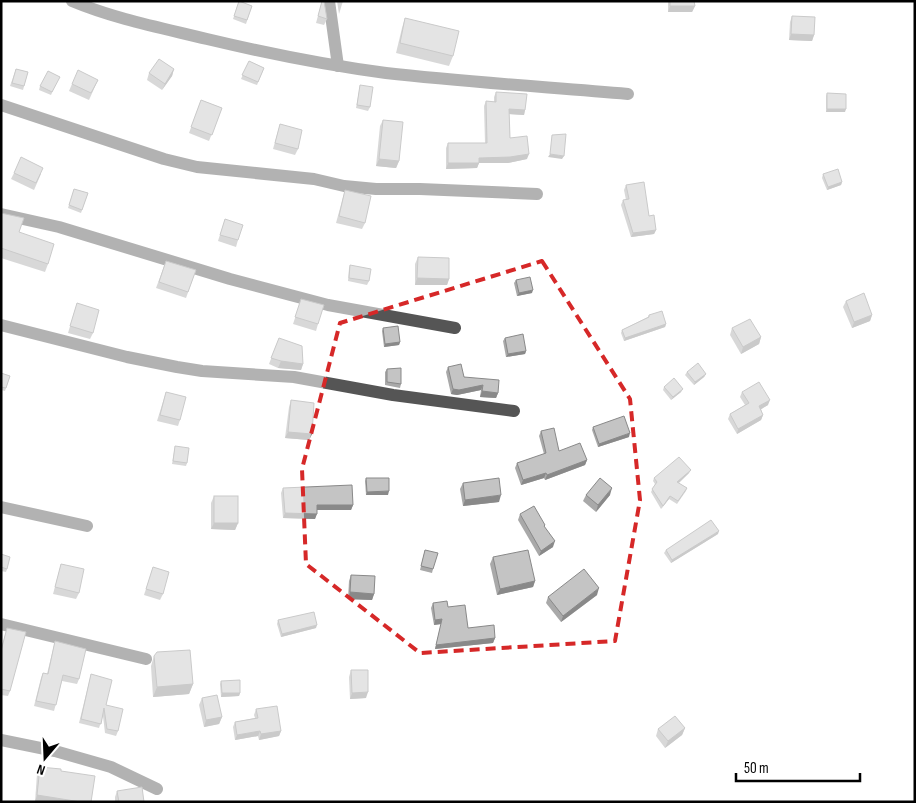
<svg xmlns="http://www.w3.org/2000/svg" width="916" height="803" viewBox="0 0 916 803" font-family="'Sofia Sans Condensed',sans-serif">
	<rect width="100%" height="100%" fill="#fff"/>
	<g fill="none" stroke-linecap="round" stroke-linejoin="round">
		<g stroke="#555" stroke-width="12">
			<path d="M72,1C115,19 162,28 207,39C266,53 325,65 386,73C466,82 547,87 628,94"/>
			<polyline points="329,1 338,66"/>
			<polyline points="1,105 164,159 197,167 314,179 344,186 376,189 420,189 537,194"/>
			<polyline points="1,214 59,227 230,279 328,305 455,328"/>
			<polyline points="1,325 127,357 177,367 202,371 294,377 393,395 514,411"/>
			<polyline points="1,507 87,526"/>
			<polyline points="1,624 146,659"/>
			<polyline points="1,740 55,751 111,767 157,789"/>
		</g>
	</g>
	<g fill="#a9a9a9">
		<polygon points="239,1 252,6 246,24 233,19"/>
		<polygon points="322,1 327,19 324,25 316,23"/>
		<polygon points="337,1 343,1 339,14"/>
		<polygon points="668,1 694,1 695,6 692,12 668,12"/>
		<polygon points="792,16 814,35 812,41 789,40 790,22"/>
		<polygon points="405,18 453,56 449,66 396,53 402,28"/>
		<polygon points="249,61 264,68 257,85 241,79"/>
		<polygon points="16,69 28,72 23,90 10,86"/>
		<polygon points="174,69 172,76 162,90 147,80 149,73"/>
		<polygon points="58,80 51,95 39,90 40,86"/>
		<polygon points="98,80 89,100 69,91 72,84"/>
		<polygon points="360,85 370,107 368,111 356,108"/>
		<polygon points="496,92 525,110 524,115 509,114 510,138 527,159 508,163 479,163 477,168 446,169 446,148 448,143 485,143 484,106 486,101 494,102 494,97"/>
		<polygon points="827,93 845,112 826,112 826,96"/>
		<polygon points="201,100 222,108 209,141 189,133"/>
		<polygon points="383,120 399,161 396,168 376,166 380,126"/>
		<polygon points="280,124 298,149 295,155 273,149"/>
		<polygon points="14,173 41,174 34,190 11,179"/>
		<polygon points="823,174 842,182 841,185 827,190 822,178"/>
		<polygon points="626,185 649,216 656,230 654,234 631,237 621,205 623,200 626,200 624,190"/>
		<polygon points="74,189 88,193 81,213 68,208"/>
		<polygon points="345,190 365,223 362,229 336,223"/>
		<polygon points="1,213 48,264 45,272 1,258"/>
		<polygon points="225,219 238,240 236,247 218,241"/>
		<polygon points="418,257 449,279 447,285 415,285 415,264"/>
		<polygon points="166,261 196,270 186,298 156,288"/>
		<polygon points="350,265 369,281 367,285 348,281 349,268"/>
		<polygon points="516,280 532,293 517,296 514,283"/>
		<polygon points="846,301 872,315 870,321 852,328 843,307"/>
		<polygon points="77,303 93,333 90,339 68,333"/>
		<polygon points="299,306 318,324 316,331 293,324"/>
		<polygon points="649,315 666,324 665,327 624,341 621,333 622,330 648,317"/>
		<polygon points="383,328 400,342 399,345 384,347 382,331"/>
		<polygon points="732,328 761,337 759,344 741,354 730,335"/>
		<polygon points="279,338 303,364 301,370 278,368 269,364"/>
		<polygon points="505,338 526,351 525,354 506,357 503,341"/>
		<polygon points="448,367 464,377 498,393 496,398 480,397 481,390 457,395 451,394 446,372"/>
		<polygon points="387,369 401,384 400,388 385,385 385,372"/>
		<polygon points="687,372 706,374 704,377 694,385 685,375"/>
		<polygon points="1,373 10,376 5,391 1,390"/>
		<polygon points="664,387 681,392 671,400 663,390"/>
		<polygon points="166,392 180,420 178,426 157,421"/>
		<polygon points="742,392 768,405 761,409 763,415 761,420 737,434 728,419 730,414 745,405 740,397"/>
		<polygon points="291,400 312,434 309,440 285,438 289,407"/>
		<polygon points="593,427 629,437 598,447 592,430"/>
		<polygon points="541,431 559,451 587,460 585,465 545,480 544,478 521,485 515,468 517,463 544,454 539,436"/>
		<polygon points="175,446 187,463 186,466 172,464"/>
		<polygon points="689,473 679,483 687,488 686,491 677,504 669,499 661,509 651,492 655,484 653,481 654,478"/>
		<polygon points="366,478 388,495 366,495 365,481"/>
		<polygon points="463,483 499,502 463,506 460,489"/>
		<polygon points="283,488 353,505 351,510 317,510 315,519 283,518 281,493"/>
		<polygon points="586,495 610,495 596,512 583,501"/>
		<polygon points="214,496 238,523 235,530 211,529 211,503"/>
		<polygon points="520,514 553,547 539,556 518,520"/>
		<polygon points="718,534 671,563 664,553 666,550"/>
		<polygon points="425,550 433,569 432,573 420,570"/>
		<polygon points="1,554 7,569 6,572 1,571"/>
		<polygon points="493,557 535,581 533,587 497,595 490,564"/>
		<polygon points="61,564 79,593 76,599 53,594"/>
		<polygon points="153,567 163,594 160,600 144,595"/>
		<polygon points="351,575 374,594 372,600 348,599 349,581"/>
		<polygon points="597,595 561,622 546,603 548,597"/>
		<polygon points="433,603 448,607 468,628 495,638 493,643 435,649 441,624 434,625 431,608"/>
		<polygon points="278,620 316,628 281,637 277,624"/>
		<polygon points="7,628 10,691 8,696 1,695 1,649"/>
		<polygon points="55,641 79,679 77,684 62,681 54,711 34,706 41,678 43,673 47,674"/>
		<polygon points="154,656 193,684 189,694 153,697 151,666"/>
		<polygon points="351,670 366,698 350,699 349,677"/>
		<polygon points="91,674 106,705 118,731 116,736 105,733 103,716 99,728 79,723"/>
		<polygon points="221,681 240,693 239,696 221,697 220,684"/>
		<polygon points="202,698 222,717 219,724 204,727 199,705"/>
		<polygon points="256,709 281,731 279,736 259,740 258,736 235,740 233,727 235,722 255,718 254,715"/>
		<polygon points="685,728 682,735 665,748 656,736 658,729"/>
		<polygon points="40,767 61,771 91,802 35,802 37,774"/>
		<polygon points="117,791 144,802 115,802 115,797"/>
	</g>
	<g fill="#898989">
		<polygon points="670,6 695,6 692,12 668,12"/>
		<polygon points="791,34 814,35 812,41 789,40"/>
		<polygon points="174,69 172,76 162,90 165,84"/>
		<polygon points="509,109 525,110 524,115 507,114"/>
		<polygon points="827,109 846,109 845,112 826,112"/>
		<polygon points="529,154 527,159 508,163 477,163 479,158"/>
		<polygon points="550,154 564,156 562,159 548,157"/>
		<polygon points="379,159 399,161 396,168 376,166"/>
		<polygon points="448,163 479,163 477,168 446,169"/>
		<polygon points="842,182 841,185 827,190 828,187"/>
		<polygon points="656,230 654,234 631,237 633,233"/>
		<polygon points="417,278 449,279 447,285 415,285"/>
		<polygon points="533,290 532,293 517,296 519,293"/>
		<polygon points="872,315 870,321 852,328 854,322"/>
		<polygon points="666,324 665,327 624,341 625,338"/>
		<polygon points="761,337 759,344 741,354 743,347"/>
		<polygon points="400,342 399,345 384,347 385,344"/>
		<polygon points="526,351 525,354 506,357 508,354"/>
		<polygon points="281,361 303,364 301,370 278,368"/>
		<polygon points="706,374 704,377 694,385 695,382"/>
		<polygon points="483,385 481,390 457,395 451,394 453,389"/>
		<polygon points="683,389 681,392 671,400 673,397"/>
		<polygon points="482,391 498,393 496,398 480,397"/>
		<polygon points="770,400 768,405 758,411 759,406"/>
		<polygon points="763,415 761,420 737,434 738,429"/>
		<polygon points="288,432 312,434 309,440 285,438"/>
		<polygon points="630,433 629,437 598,447 599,444"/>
		<polygon points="587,460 585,465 545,480 547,475"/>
		<polygon points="691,470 689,473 676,485 677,482"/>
		<polygon points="546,473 544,478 521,485 523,480"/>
		<polygon points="612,488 610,495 596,512 598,505"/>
		<polygon points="389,491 388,495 366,495 367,492"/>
		<polygon points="501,495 499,502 463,506 465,500"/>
		<polygon points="670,496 669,499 661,509 663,506"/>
		<polygon points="317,505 353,505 351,510 315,510"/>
		<polygon points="285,513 317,514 315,519 283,518"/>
		<polygon points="214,523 238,523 235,530 211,529"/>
		<polygon points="719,531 718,534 671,563 672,560"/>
		<polygon points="555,541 553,547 539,556 541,551"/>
		<polygon points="535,581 533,587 497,595 500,589"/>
		<polygon points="599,588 597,595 561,622 563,616"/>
		<polygon points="350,592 374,594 372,600 348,599"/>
		<polygon points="442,619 441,624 434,625 435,620"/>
		<polygon points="317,625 316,628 281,637 282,634"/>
		<polygon points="495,638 493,643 435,649 436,645"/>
		<polygon points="193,684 189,694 153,697 157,687"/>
		<polygon points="368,692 366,698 350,699 352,693"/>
		<polygon points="222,693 240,693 239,696 221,697"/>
		<polygon points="222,717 219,724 204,727 206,720"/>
		<polygon points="685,728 682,735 665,748 668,741"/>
		<polygon points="260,731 258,736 235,740 237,735"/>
		<polygon points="281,731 279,736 259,740 261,734"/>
		<polygon points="37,795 81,802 35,802"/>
	</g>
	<g fill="#c4c4c4" stroke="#898989">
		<polygon points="239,1 252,6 247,20 234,16"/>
		<polygon points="322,1 324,1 327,19 318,16"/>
		<polygon points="670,1 694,1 695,6 670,6"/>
		<polygon points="792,16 815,17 814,35 791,34"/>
		<polygon points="405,18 459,31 453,56 400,43"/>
		<polygon points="159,59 174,69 165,84 149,73"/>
		<polygon points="249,61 264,68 258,82 242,75"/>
		<polygon points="16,69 28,72 24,86 12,83"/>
		<polygon points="78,70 98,80 91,93 72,84"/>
		<polygon points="48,71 60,77 52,92 40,86"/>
		<polygon points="360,85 373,87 370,107 357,105"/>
		<polygon points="496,92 527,94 525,110 509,109 510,138 527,136 529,154 510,157 479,158 479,163 448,163 448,143 487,143 486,101 496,102"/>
		<polygon points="827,93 846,94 846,109 827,109"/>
		<polygon points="201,100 222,108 212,135 191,127"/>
		<polygon points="383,120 403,122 399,161 379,159"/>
		<polygon points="280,124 302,130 298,149 275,143"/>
		<polygon points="566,134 564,156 550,154 552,135"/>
		<polygon points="21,157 43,168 36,183 14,173"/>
		<polygon points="838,169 842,182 828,187 823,174"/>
		<polygon points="644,182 649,216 654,215 656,230 633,233 623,200 629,199 626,185"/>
		<polygon points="74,189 88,193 82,210 69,205"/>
		<polygon points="345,190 371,196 365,223 339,216"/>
		<polygon points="1,213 24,218 19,232 54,244 48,264 1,248"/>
		<polygon points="225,219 243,225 238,240 220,235"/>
		<polygon points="418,257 449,258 449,279 417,278"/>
		<polygon points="166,261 196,270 188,292 159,282"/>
		<polygon points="350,265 371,269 369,281 349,278"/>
		<polygon points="530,277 533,290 519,293 516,280"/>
		<polygon points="864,293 872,315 854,322 846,301"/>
		<polygon points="301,299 324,305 318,324 295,317"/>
		<polygon points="77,303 99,310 93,333 70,326"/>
		<polygon points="662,311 666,324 625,338 622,330 649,317 649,315"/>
		<polygon points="750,319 761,337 743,347 732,328"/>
		<polygon points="398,326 400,342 385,344 383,328"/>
		<polygon points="523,334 526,351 508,354 505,338"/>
		<polygon points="279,338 302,346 303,364 281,361 271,358"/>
		<polygon points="698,363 706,374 695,382 687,372"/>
		<polygon points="461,364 464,377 499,380 498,393 482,391 483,385 459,390 453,389 448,367"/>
		<polygon points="401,368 401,384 387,382 387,369"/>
		<polygon points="1,373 10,376 6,388 1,387"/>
		<polygon points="674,378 683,389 673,397 664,387"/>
		<polygon points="759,382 770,400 759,406 763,415 738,429 730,414 749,403 742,392"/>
		<polygon points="166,392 186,397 180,420 160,415"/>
		<polygon points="291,400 314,403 312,434 288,432"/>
		<polygon points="624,416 630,433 599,444 593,427"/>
		<polygon points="554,428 559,451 580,443 587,460 547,475 546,473 523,480 517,463 546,453 541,431"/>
		<polygon points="175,446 189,448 187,463 173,461"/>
		<polygon points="679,457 691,470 677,482 687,488 678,501 670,496 663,506 652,489 657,482 654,478"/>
		<polygon points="366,478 389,478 389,491 367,492"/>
		<polygon points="499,478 501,495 465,500 463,483"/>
		<polygon points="600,478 612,488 598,505 586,495"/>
		<polygon points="352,485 353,505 317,505 317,514 285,513 283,488"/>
		<rect x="214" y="496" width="24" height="27"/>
		<polygon points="534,506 545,525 544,526 555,541 541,551 520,514"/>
		<polygon points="711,520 719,531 672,560 666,550"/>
		<polygon points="425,550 438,553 433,569 421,566"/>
		<polygon points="528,550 535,581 500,589 493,557"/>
		<polygon points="1,554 10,557 7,569 1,567"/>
		<polygon points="61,564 84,569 79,593 55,587"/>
		<polygon points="153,567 169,572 163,594 146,589"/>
		<polygon points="584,569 599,588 563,616 548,597"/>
		<polygon points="351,575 375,576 374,594 350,592"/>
		<polygon points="447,601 448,607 465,605 468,628 494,625 495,638 436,645 442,619 435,620 433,603"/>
		<polygon points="314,612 317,625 282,634 278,620"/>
		<polygon points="7,628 26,632 10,691 1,689 1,651"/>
		<polygon points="55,641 86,649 79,679 63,675 56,705 36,701 43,673 48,674"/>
		<polygon points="190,650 193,684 157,687 154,656 157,652"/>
		<polygon points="351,670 368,670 368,692 352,693"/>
		<polygon points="91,674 112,680 106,705 123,709 118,731 107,729 104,708 101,724 81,719"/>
		<polygon points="240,680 240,693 222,693 221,681"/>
		<polygon points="217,695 222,717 206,720 202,698"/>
		<polygon points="277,706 281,731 261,734 260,731 237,735 235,722 258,718 256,709"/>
		<polygon points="675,716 685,728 668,741 658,729"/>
		<polygon points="40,767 61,769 61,771 95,776 91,802 81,802 37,795"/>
		<polygon points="142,787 144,802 119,802 117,791"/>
	</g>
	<path d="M0 0H916V803H0ZM542,261L630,399L640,500L615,641L420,653L306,564L302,469L340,323Z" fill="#fff" fill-opacity=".55" fill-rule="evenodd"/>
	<path fill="none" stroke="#d62828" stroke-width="4" stroke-dasharray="10 6" stroke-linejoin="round" d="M542,261L630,399L640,500L615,641L420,653L306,564L302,469L340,323Z"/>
	<rect width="916" height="803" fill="none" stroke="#000000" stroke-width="5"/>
	<g transform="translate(45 758) rotate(199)" stroke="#ffffff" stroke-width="4" paint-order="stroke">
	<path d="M0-4L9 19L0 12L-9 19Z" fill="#000000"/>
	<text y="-8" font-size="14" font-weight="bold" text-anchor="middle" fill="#000000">N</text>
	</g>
	<path d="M736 773v8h124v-8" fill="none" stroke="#000000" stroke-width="2.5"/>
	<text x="744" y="773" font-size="15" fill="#000000" stroke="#ffffff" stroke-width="4" paint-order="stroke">50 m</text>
</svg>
